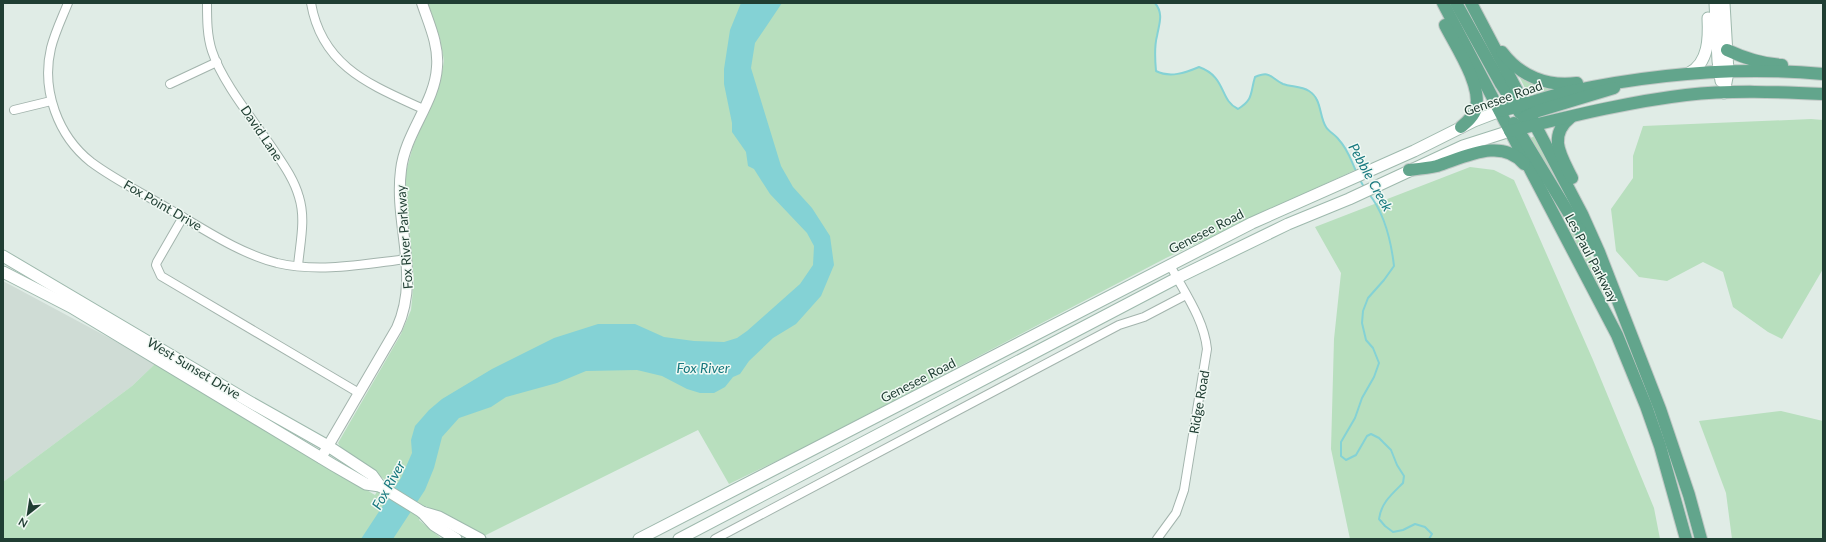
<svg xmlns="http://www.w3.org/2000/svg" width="1826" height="542" viewBox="0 0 1826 542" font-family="Lato,sans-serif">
	<rect width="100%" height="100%" fill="#e0ece6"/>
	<polygon fill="#cfdcd5" points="3,281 156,363 132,386 3,482"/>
	<g fill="#b8dfbe">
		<path d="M428,3H1155C1164,14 1159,24 1157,36C1154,47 1155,60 1156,71C1170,78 1185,73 1199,67C1227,77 1219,100 1238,109C1254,99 1250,93 1255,77C1271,70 1270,78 1283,84C1291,87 1301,86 1310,91C1323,99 1319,117 1326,127C1329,132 1336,135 1340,140C1347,149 1350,160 1355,170L1166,258L811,444L729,484L698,430L484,536L426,506L419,520L442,539H3V482L132,386L156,363L375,495L384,479L341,448L338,443L401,334L411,310L414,279L405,195L406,172L413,146L440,83L444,61L440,39Z"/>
		<polygon points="1521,75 1551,88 1552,90 1534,95 1531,91 1527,92 1519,76"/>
		<polygon points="1811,119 1823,120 1823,269 1782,339 1768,332 1733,307 1723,272 1703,262 1667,281 1639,277 1616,251 1611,209 1633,178 1633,156 1643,126"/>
		<polygon points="1535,136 1569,203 1528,139"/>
		<path d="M1531,162C1559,204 1587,244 1607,290L1602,293Z"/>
		<polygon points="1470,167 1494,170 1514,180 1593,360 1654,508 1660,539 1350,539 1331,449 1334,339 1341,273 1315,227"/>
		<polygon points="1781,411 1823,421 1823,539 1732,539 1726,493 1699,421"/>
	</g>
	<polygon fill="#84d2d5" points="741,3 782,3 755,43 751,68 781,166 793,187 812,208 830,236 834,265 821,296 796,324 773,338 749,361 740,374 733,377 725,387 714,393 700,393 687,389 662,376 637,370 586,371 557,383 506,397 491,407 459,418 442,437 434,468 425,490 393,539 361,539 401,478 412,453 411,440 415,426 429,410 442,399 492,369 554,338 598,324 635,324 664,337 694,341 724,342 737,338 747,331 800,284 813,265 814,246 807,233 770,194 754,169 748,166 746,152 732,132 732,123 724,84 724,69 730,30"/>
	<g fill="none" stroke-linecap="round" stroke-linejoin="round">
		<g stroke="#84d2d5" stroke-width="2">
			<path d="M1155,3C1164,14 1159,24 1157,36C1154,47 1155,60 1156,71C1170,78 1185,73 1199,67C1227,77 1219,100 1238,109C1254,99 1250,93 1255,77C1271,70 1270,78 1283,84C1291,87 1301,86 1309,91C1322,99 1319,116 1326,127C1329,132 1336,135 1339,140C1348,149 1351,161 1357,173"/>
			<polyline points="1359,178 1365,189"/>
			<path d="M1369,194C1385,214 1391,240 1394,266L1384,280L1368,298L1363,311L1362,323L1366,340L1373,348L1379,363L1374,377L1362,398L1355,418L1341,442V456L1346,460L1356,455L1367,436L1371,434L1379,438L1391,450L1397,465L1404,476L1403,483C1392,494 1381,503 1379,519L1385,526L1393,532L1403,530L1415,524L1425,527L1432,534L1429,539"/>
		</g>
		<g stroke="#a3b4ad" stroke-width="10">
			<g id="minor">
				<path d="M68,3C62,18 55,32 51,48C41,90 58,136 91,162C115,180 144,194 169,209C204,229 238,253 277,263C320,273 364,264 407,259"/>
				<path d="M207,3C207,19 207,36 212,51C222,82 254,121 273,149C283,164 294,179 299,197C306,219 300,243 298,266"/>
				<path d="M311,3C322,67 371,85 423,109"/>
				<polyline points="170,84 217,62"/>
				<polyline points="14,110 51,101"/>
				<polyline points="183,217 157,262 156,265 161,276 359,393"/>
				<polyline points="715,539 1119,325 1144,317 1186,295"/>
				<path d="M1157,539L1176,513L1184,490L1207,349C1204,319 1184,292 1170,265"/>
			</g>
		</g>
		<g stroke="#a3b4ad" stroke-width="12">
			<path id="tertiary" d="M321,458L397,328C421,275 394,224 401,170C405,133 435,103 437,67C439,45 429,24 422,3"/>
		</g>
		<g stroke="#9eb9ad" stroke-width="13">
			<g id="secondary">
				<polyline points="1715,3 1718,61 1721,81"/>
				<path d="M1689,73C1709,63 1709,37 1708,18"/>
				<polyline points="1724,93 1728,72 1724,3"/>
				<polyline points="3,256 250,402 328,446 372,475 380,486 422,512 434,525 456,539"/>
				<polyline points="3,272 71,307 333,465 366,484 380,486"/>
				<polyline points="422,512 439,517 480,539"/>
				<polyline points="639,539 1252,223 1414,151 1474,121 1500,111"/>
				<polyline points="679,539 1177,278 1288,224 1349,199 1463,146 1510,131"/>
			</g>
		</g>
		<g stroke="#c1c9c6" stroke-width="14">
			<g id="primary">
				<polyline points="1443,3 1617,335 1646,406 1660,446 1686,539"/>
				<polyline points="1456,3 1501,84 1520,113"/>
				<polyline points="1471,3 1582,214 1599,252 1660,409 1689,495 1701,539"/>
				<path d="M1445,25C1455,45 1482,85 1476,108C1474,116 1467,122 1461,127"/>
				<path d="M1727,50C1744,58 1763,64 1782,65"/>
				<path d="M1502,52C1520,76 1547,87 1577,83"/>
				<path d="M1500,111C1522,106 1544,97 1567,92C1651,74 1737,66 1823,74"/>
				<path d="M1571,117C1547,136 1561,156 1572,178"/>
				<polyline points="1524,118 1538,111 1614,88"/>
				<polyline points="1514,123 1579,230 1590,242"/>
				<path d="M1510,131C1568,117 1627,102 1686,95C1731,90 1778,92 1823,94"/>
				<path d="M1409,170C1418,169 1428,168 1437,166C1465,157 1502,137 1524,164"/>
			</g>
		</g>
		<use href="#minor" stroke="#fff" stroke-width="8"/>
		<use href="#tertiary" stroke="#fff" stroke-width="10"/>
		<use href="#secondary" stroke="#fff" stroke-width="11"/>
		<use href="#primary" stroke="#62a58c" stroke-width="12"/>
	</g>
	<g text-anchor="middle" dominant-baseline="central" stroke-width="3" stroke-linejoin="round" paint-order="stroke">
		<g font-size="13" fill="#203e33" stroke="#f1f9f4">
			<text transform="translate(1503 98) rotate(-19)">Genesee Road</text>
			<text transform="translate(262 133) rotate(56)">David Lane</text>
			<text transform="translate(163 205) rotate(30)">Fox Point Drive</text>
			<text transform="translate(1206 231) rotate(-27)">Genesee Road</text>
			<text transform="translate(404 237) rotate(-94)">Fox River Parkway</text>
			<text transform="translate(1592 258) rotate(62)">Les Paul Parkway</text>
			<text transform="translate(194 368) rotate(31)">West Sunset Drive</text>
			<text transform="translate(918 380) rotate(-27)">Genesee Road</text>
			<text transform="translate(1199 402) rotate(-80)">Ridge Road</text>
		</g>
		<g font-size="14" font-style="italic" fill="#16787e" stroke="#f1f9f4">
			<text transform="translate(1371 177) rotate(61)">Pebble Creek</text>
			<text x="703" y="367">Fox River</text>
			<text transform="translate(388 485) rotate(-61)">Fox River</text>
		</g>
	</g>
	<rect width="1826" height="542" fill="none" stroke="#203e33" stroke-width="8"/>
	<g transform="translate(28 514) rotate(210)" stroke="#f1f9f4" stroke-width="3" paint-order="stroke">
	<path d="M0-3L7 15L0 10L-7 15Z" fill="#203e33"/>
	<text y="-6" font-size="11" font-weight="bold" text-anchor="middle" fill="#203e33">N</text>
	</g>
</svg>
